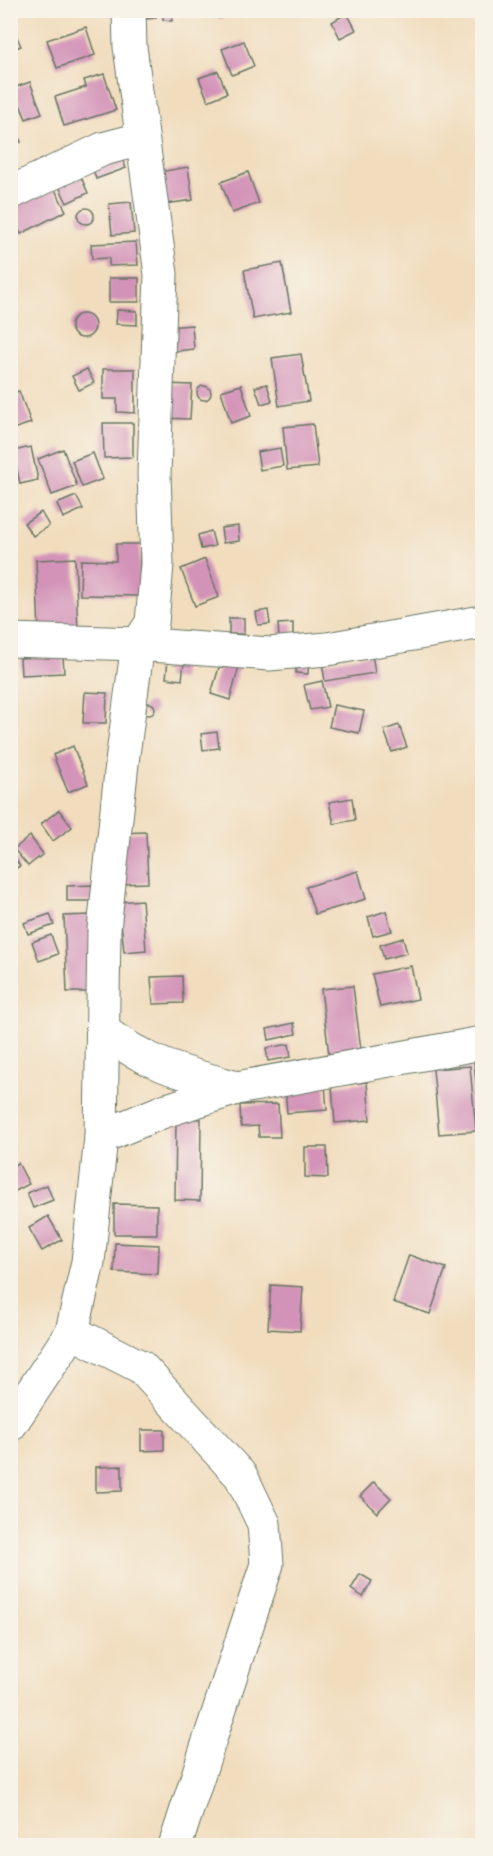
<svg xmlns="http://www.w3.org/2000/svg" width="493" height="1856" viewBox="0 0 493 1856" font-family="Alegreya,serif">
	<rect width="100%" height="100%" fill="#f7f3e8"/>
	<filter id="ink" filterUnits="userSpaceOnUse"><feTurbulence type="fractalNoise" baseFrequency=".0167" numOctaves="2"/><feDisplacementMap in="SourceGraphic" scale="12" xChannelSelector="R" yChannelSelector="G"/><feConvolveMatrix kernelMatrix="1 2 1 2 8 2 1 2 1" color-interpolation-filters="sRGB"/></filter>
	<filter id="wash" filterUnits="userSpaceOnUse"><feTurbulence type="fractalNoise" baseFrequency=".008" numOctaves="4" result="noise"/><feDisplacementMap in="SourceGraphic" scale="24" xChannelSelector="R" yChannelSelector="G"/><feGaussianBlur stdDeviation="1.35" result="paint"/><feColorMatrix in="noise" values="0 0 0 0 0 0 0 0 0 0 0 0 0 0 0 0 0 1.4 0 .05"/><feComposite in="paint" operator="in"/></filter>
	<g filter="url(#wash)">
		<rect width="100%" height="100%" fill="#f1ddbe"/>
		<g id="blocks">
			<g fill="#d393b8">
				<polygon points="144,10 155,10 156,18 145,19"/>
				<polygon points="163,10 173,10 172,21 163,20"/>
				<polygon points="211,10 230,10 225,17 219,18 213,15"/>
				<polygon points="347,13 356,30 340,38 332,22"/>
				<polygon points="86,27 95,55 57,68 47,40"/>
				<polygon points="14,30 21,46 10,50 10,31"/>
				<polygon points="244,41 254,66 232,75 222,49"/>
				<polygon points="218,71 227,93 208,101 199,78"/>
				<polygon points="104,74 116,110 64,126 55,97 86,87 84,80"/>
				<polygon points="30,82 42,113 26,119 13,88"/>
				<polygon points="10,103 18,121 10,124"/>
				<polygon points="17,132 21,142 10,146 10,134"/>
				<polygon points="120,153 126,168 96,179 91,163"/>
				<polygon points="188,167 193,200 158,205 153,173"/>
				<polygon points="77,168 88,193 67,203 55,178"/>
				<polygon points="248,172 259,203 232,213 221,182"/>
				<polygon points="50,180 66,211 21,234 10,215 10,201"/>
				<polygon points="131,202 134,233 112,235 109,204"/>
				<circle cx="86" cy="216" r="8"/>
				<polygon points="136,242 138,265 109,266 109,258 92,259 91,244"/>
				<polygon points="282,263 291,312 253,319 244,270"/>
				<rect x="109" y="278" width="30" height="24"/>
				<polygon points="117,310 137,311 137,325 116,324"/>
				<circle cx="83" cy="326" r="12"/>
				<polygon points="192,325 194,349 168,352 166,327"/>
				<polygon points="301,354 309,401 279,406 272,358"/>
				<polygon points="87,369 94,383 79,390 72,376"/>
				<polygon points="103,369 135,369 135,413 117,412 117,399 103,399"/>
				<polygon points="164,384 192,385 190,419 163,418"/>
				<polygon points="267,384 272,401 261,404 255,387"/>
				<polygon points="241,385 251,416 231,423 221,391"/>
				<circle cx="204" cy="393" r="7"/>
				<polygon points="19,391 31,423 10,430 10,394"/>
				<polygon points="103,423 133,423 133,457 104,458"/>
				<polygon points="313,424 318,467 287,470 283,427"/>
				<polygon points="31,447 38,480 20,484 13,451"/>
				<polygon points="280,448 283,466 260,470 257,452"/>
				<polygon points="63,449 77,486 52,495 38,459"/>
				<polygon points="93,453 103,479 82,487 72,461"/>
				<polygon points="76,496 83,509 63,518 57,504"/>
				<polygon points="41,512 49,526 33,536 24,523"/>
				<polygon points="238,526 239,541 223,543 221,528"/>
				<polygon points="211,531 215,546 201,549 198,535"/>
				<polygon points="116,544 140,544 139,596 80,595 81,560 116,561"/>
				<polygon points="75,558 78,631 39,632 36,560"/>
				<polygon points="205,559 219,597 195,606 181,569"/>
				<polygon points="268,610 270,624 258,625 256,612"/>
				<rect x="229" y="618" width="15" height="16"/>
				<polygon points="293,623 293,637 279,637 278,624"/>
				<polygon points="372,654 375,673 325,681 322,663"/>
				<polygon points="63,656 64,673 21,675 20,658"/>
				<polygon points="168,660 184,662 182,680 166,678"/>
				<polygon points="296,660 309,660 308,674 296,673"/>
				<polygon points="221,661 239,666 230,700 211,694"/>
				<polygon points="322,681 328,707 310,710 304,685"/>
				<polygon points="85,692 107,693 106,723 83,723"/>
				<circle cx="149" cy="709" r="6"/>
				<polygon points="334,705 364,711 359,733 329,727"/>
				<polygon points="399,725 407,747 392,752 384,730"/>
				<polygon points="217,732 219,748 203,750 201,734"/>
				<polygon points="73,746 88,784 68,792 53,755"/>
				<polygon points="352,798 355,820 334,824 329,802"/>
				<polygon points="59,810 72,827 53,841 41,824"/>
				<polygon points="146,832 148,883 120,884 119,833"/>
				<polygon points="30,836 43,854 28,866 14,849"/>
				<polygon points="10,852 20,866 10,872"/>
				<polygon points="358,871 366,899 315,914 306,887"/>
				<polygon points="93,885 94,901 67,901 67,886"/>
				<polygon points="142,900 146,950 124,952 119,902"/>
				<polygon points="386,911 392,931 373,936 368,917"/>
				<polygon points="50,914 54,925 28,934 24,923"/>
				<polygon points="90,915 94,992 67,992 64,916"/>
				<polygon points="51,935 58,954 39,961 32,942"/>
				<polygon points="403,938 407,953 384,959 380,945"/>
				<polygon points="411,966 418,999 380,1007 372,974"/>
				<polygon points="182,976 183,1003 153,1004 151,977"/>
				<polygon points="353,986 361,1050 329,1055 321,989"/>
				<polygon points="294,1023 296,1034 269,1040 267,1029"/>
				<polygon points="289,1044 291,1057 268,1061 266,1048"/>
				<polygon points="482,1062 482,1094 477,1094 474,1063"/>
				<polygon points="470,1066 476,1131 439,1134 433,1069"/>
				<polygon points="367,1082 370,1120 335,1123 332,1086"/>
				<polygon points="325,1084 327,1110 287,1113 285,1088"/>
				<polygon points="278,1104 280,1137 259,1137 258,1126 241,1127 240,1105"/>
				<polygon points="176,1118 201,1119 200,1201 175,1200"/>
				<polygon points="305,1147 327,1147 328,1178 305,1177"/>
				<polygon points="18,1163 29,1184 10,1194 10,1167"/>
				<polygon points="47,1185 53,1200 33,1208 27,1193"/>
				<polygon points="114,1204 157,1205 157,1234 114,1234"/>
				<polygon points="48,1216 62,1240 42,1251 29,1228"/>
				<polygon points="115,1243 159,1245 158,1274 114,1272"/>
				<polygon points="409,1255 446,1268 430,1314 393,1302"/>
				<polygon points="271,1285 303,1287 300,1331 268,1329"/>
				<polygon points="141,1430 164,1430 164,1450 141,1451"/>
				<polygon points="122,1466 122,1491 96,1492 96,1467"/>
				<polygon points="374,1482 391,1498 377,1513 360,1496"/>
				<polygon points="360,1574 372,1581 363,1597 351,1589"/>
				<rect x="10" y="1586" width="3" height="16"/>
			</g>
		</g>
	</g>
	<g filter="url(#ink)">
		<use href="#blocks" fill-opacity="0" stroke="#687564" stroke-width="1.5"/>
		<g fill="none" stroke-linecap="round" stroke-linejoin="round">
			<g stroke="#687564" stroke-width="35">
				<g id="minor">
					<polyline points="10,193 103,149 141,139"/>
					<polyline points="10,640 138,644 269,654 327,649 482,622"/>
					<path d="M103,1031C149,1065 183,1073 237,1088"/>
					<polyline points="101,1137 164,1111 237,1088 482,1043"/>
					<polyline points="72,1332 141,1367 241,1476 264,1524 267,1564 175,1846"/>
					<polyline points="10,1425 72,1332 88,1262 101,1137 104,929 123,754 138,644 152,623 157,564 154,473 161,274 130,47 129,10"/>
				</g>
			</g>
			<use href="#minor" stroke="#fff" stroke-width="33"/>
		</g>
	</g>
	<rect width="493" height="1856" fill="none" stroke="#f7f3e8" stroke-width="36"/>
</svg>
